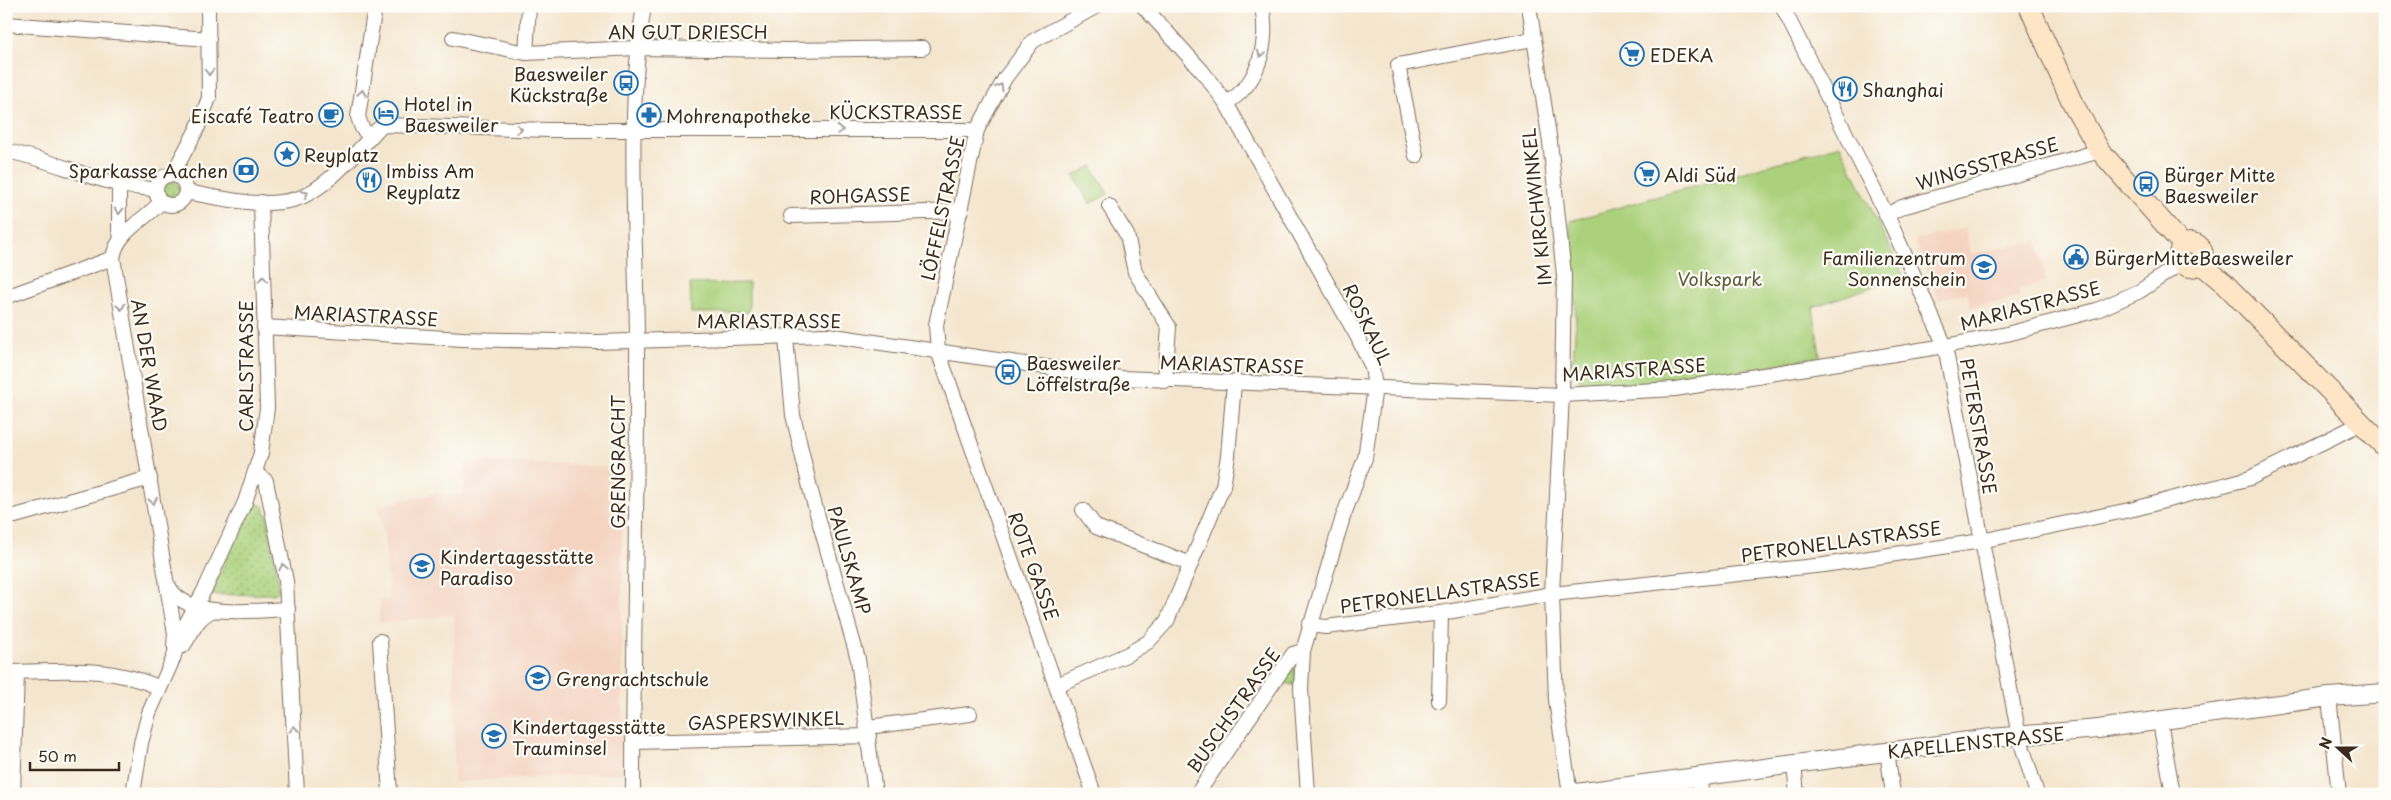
<svg xmlns="http://www.w3.org/2000/svg" width="2391" height="800" viewBox="0 0 2391 800" font-family="'Playpen Sans',sans-serif">
	<defs>
		<pattern id="grass-dots" width="8" height="8" patternUnits="userSpaceOnUse" patternTransform="scale(1.25)"><rect width="8" height="8" fill="#abd17c"/><path d="M2 2h.1M6 6h.1" fill="none" stroke="#8caa65" stroke-width="1.8" stroke-linecap="round"/></pattern>
	</defs>
	<rect width="100%" height="100%" fill="#fdfcf7"/>
	<filter id="ink" filterUnits="userSpaceOnUse"><feTurbulence type="fractalNoise" baseFrequency=".02" numOctaves="2"/><feDisplacementMap in="SourceGraphic" scale="10" xChannelSelector="R" yChannelSelector="G"/><feConvolveMatrix kernelMatrix="1 2 1 2 8 2 1 2 1" color-interpolation-filters="sRGB"/></filter>
	<filter id="wash" filterUnits="userSpaceOnUse"><feTurbulence type="fractalNoise" baseFrequency=".0096" numOctaves="4" result="noise"/><feDisplacementMap in="SourceGraphic" scale="20" xChannelSelector="R" yChannelSelector="G"/><feGaussianBlur stdDeviation="1.12" result="paint"/><feColorMatrix in="noise" values="0 0 0 0 0 0 0 0 0 0 0 0 0 0 0 0 0 1.4 0 .05"/><feComposite in="paint" operator="in"/></filter>
	<g filter="url(#wash)">
		<rect width="100%" height="100%" fill="#f4e6ce"/>
		<g fill="#f4d3c0">
			<polygon points="1965,228 1971,254 2038,241 2046,281 2018,290 2020,297 1971,308 1967,293 1938,300 1914,240"/>
			<polygon points="466,461 622,467 622,773 454,782 454,615 379,623 380,601 389,599 384,533 378,506 437,493 463,495"/>
		</g>
		<g fill="url(#grass-dots)" stroke="#737e4d">
			<circle cx="171" cy="189" r="8"/>
			<polygon points="252,502 263,506 267,515 280,591 274,594 210,595"/>
			<polygon points="1294,660 1296,686 1278,681"/>
		</g>
		<g fill="#abd17c" stroke="#737e4d">
			<polygon points="1840,145 1904,276 1813,307 1820,356 1736,372 1587,389 1578,377 1573,365 1576,316 1570,221"/>
			<polygon points="1092,166 1108,194 1090,204 1074,176"/>
			<polygon points="749,283 749,312 691,313 690,284"/>
		</g>
	</g>
	<g filter="url(#ink)">
		<g fill="none" stroke-linecap="round" stroke-linejoin="round">
			<g stroke="#7c6c5c" stroke-width="16">
				<g id="minor">
					<polyline points="1143,6 1202,71 1226,103 1357,336 1372,367 1375,387 1365,458 1343,517 1303,651 1301,689 1308,794"/>
					<polyline points="1529,6 1550,142 1564,275 1562,395 1552,594 1556,700 1570,794"/>
					<polyline points="1782,6 1892,226 1945,346 2019,736 2037,794"/>
					<polyline points="6,24 209,39"/>
					<polyline points="453,38 526,53 637,48 789,50 923,48"/>
					<polyline points="526,53 529,6"/>
					<path d="M1226,103C1260,84 1269,42 1262,6"/>
					<polyline points="370,137 362,128 358,117 375,6"/>
					<path d="M6,151C45,158 80,175 118,184C130,188 143,187 156,190"/>
					<polyline points="1416,156 1398,65 1533,39"/>
					<circle cx="171" cy="190" r="15"/>
					<polyline points="172,175 197,129 209,98 208,6"/>
					<polyline points="119,185 119,230 121,236"/>
					<path d="M186,192C220,198 262,209 296,199C325,190 357,152 377,130L384,125L548,130H977"/>
					<path d="M161,202C144,221 117,231 113,258L175,634L174,645"/>
					<polyline points="1109,206 1127,235 1135,272 1169,327 1165,381"/>
					<polyline points="1887,215 1902,207 2100,151"/>
					<polyline points="791,216 961,211"/>
					<polyline points="6,297 113,258"/>
					<polyline points="264,327 463,339 597,342 827,335 1121,378 1562,395 1675,389 1945,346 2007,334 2097,310 2140,291 2181,263"/>
					<polyline points="786,338 793,415 811,492 858,659 875,794"/>
					<polyline points="256,473 266,481 286,581 297,794"/>
					<polyline points="1083,510 1096,527 1191,564"/>
					<polyline points="15,516 150,478"/>
					<path d="M168,585C185,621 255,610 288,609"/>
					<polyline points="1309,625 1326,627 1441,613 1552,594 1824,565 1981,541 2134,509 2250,478 2362,423"/>
					<polyline points="380,641 390,794"/>
					<path d="M183,646C194,631 195,618 214,610"/>
					<path d="M6,672C62,672 107,664 160,688"/>
					<polyline points="1057,685 1128,654 1148,642 1167,621 1223,486 1228,456 1234,383"/>
					<polyline points="2329,697 2339,794"/>
					<polyline points="1439,701 1441,613"/>
					<polyline points="2160,722 2173,794"/>
					<polyline points="868,727 970,714"/>
					<polyline points="633,742 869,736"/>
					<polyline points="1887,751 1893,794"/>
					<polyline points="1794,765 1797,794"/>
					<polyline points="1700,777 1701,794"/>
					<polyline points="13,794 17,672"/>
					<polyline points="133,794 141,743 149,713 173,659 181,633 206,587 245,502 261,453 267,408 261,202"/>
					<path d="M633,794C633,642 638,490 637,338C636,228 626,116 644,6"/>
					<polyline points="1094,794 938,351 936,325 977,130 1005,78 1033,41 1097,6"/>
					<polyline points="1197,794 1293,654 1303,651"/>
				</g>
			</g>
			<g stroke="#7c6c5c" stroke-width="20">
				<polyline id="tertiary" points="1568,794 1991,738 2098,729 2329,697 2385,693"/>
			</g>
			<g stroke="#7c6c5c" stroke-width="22">
				<g id="secondary">
					<polyline points="2029,6 2072,102 2100,151 2183,245"/>
					<circle cx="2191" cy="255" r="12"/>
					<polyline points="2200,263 2225,284 2385,447"/>
				</g>
			</g>
			<use href="#minor" stroke="#fff" stroke-width="14"/>
			<use href="#tertiary" stroke="#fff" stroke-width="18"/>
			<use href="#secondary" stroke="#fde5c5" stroke-width="20"/>
		</g>
		<defs><path id="oneway-chevron" d="M-2-3.5L2.5 0L-2 3.5" fill="none" stroke-width="1.6" stroke-linecap="round" stroke-linejoin="round" transform="scale(1.25)"/></defs>
		<g stroke="#a79f9a">
			<use href="#oneway-chevron" transform="translate(1261 54) rotate(109)"/>
			<use href="#oneway-chevron" transform="translate(209 72) rotate(90)"/>
			<use href="#oneway-chevron" transform="translate(1000 87) rotate(-62)"/>
			<use href="#oneway-chevron" transform="translate(362 93) rotate(-81)"/>
			<use href="#oneway-chevron" transform="translate(519 129) rotate(2)"/>
			<use href="#oneway-chevron" transform="translate(840 130)"/>
			<use href="#oneway-chevron" transform="translate(305 194) rotate(-27)"/>
			<use href="#oneway-chevron" transform="translate(119 211) rotate(91)"/>
			<use href="#oneway-chevron" transform="translate(263 279) rotate(-91)"/>
			<use href="#oneway-chevron" transform="translate(121 307) rotate(80)"/>
			<use href="#oneway-chevron" transform="translate(153 501) rotate(81)"/>
			<use href="#oneway-chevron" transform="translate(283 567) rotate(-102)"/>
			<use href="#oneway-chevron" transform="translate(294 729) rotate(-93)"/>
		</g>
	</g>
	<defs>
		<g id="supermarket-ring" transform="scale(1.25)"><circle r="9.5" fill="#fdfcf7" stroke="#1f6fb2" stroke-width="1.5"/><path d="M-6-5.5h2.5l.6 2H6L4.5 2H-2.5L-4.4-4H-6ZM-1.5 3.2a1.3 1.3 0 1 0 .1 0ZM3 3.2a1.3 1.3 0 1 0 .1 0Z" fill="#1f6fb2"/></g>
		<g id="bus-ring" transform="scale(1.25)"><circle r="9.5" fill="#fdfcf7" stroke="#1f6fb2" stroke-width="1.5"/><path d="M-5-6H5V4H4V6H2V4H-2V6H-4V4H-5ZM-3.5-4V0h7V-4ZM-3.5 1.2v1.5H-2V1.2ZM2 1.2v1.5H3.5V1.2Z" fill="#1f6fb2"/></g>
		<g id="restaurant-ring" transform="scale(1.25)"><circle r="9.5" fill="#fdfcf7" stroke="#1f6fb2" stroke-width="1.5"/><path d="M-5-6h1v4h1v-4h1v4h1v-4h1v5L-1.5 .5V6h-2V.5L-5-1ZM5-6V6H3V1.5H1.5Q1.5-4 5-6Z" fill="#1f6fb2"/></g>
		<g id="hotel-ring" transform="scale(1.25)"><circle r="9.5" fill="#fdfcf7" stroke="#1f6fb2" stroke-width="1.5"/><path d="M-6-4.5h1.5V1H6V5H4.5V3h-9V5H-6ZM-4 0a1.8 1.8 0 1 1 3.6 0ZM.5 0V-2.5h3Q6-2.5 6 0Z" fill="#1f6fb2"/></g>
		<g id="cafe-ring" transform="scale(1.25)"><circle r="9.5" fill="#fdfcf7" stroke="#1f6fb2" stroke-width="1.5"/><path d="M-5.5-4.5H6V0H3Q3 3.5 0 3.5H-2.5Q-5.5 3.5-5.5 0ZM3-3.2v2h1.7v-2ZM-6 4.5H4V6H-6Z" fill="#1f6fb2"/></g>
		<g id="pharmacy-ring" transform="scale(1.25)"><circle r="9.5" fill="#fdfcf7" stroke="#1f6fb2" stroke-width="1.5"/><path d="M-2-6h4v4h4v4h-4v4h-4v-4h-4v-4h4Z" fill="#1f6fb2"/></g>
		<g id="sight-ring" transform="scale(1.25)"><circle r="9.5" fill="#fdfcf7" stroke="#1f6fb2" stroke-width="1.5"/><path d="M0-6L1.8-2.2L6-1.7L2.9 1.2L3.7 5.4L0 3.3L-3.7 5.4L-2.9 1.2L-6-1.7L-1.8-2.2Z" fill="#1f6fb2"/></g>
		<g id="bank-ring" transform="scale(1.25)"><circle r="9.5" fill="#fdfcf7" stroke="#1f6fb2" stroke-width="1.5"/><path d="M-6-4H6V4H-6ZM0-2.3a2.3 2.3 0 1 0 0 4.6a2.3 2.3 0 1 0 0-4.6Z" fill="#1f6fb2"/></g>
		<g id="civic-ring" transform="scale(1.25)"><circle r="9.5" fill="#fdfcf7" stroke="#1f6fb2" stroke-width="1.5"/><path d="M-.6-6.5H3V-4.5H.6V-3L4-1V1h2V6H-6V1h2V-1L-.6-3ZM-1.2 2.5V6h2.4V2.5Z" fill="#1f6fb2"/></g>
		<g id="school-ring" transform="scale(1.25)"><circle r="9.5" fill="#fdfcf7" stroke="#1f6fb2" stroke-width="1.5"/><path d="M0-5L7-2L0 1L-7-2ZM-4 1L0 2.5L4 1V4Q0 6-4 4Z" fill="#1f6fb2"/></g>
	</defs>
	<g fill-rule="evenodd">
		<use href="#supermarket-ring" x="1632" y="54"/>
		<use href="#bus-ring" x="626" y="83"/>
		<use href="#restaurant-ring" x="1845" y="89"/>
		<use href="#hotel-ring" x="386" y="113"/>
		<use href="#cafe-ring" x="331" y="115"/>
		<use href="#pharmacy-ring" x="649" y="115"/>
		<use href="#sight-ring" x="287" y="154"/>
		<use href="#bank-ring" x="246" y="170"/>
		<use href="#supermarket-ring" x="1647" y="174"/>
		<use href="#restaurant-ring" x="369" y="180"/>
		<use href="#bus-ring" x="2146" y="184"/>
		<use href="#civic-ring" x="2076" y="257"/>
		<use href="#school-ring" x="1984" y="267"/>
		<use href="#bus-ring" x="1008" y="372"/>
		<use href="#school-ring" x="422" y="566"/>
		<use href="#school-ring" x="538" y="678"/>
		<use href="#school-ring" x="494" y="736"/>
	</g>
	<g text-anchor="middle" dominant-baseline="central" stroke-width="4.5" stroke-linejoin="round" paint-order="stroke">
		<g font-size="18" fill="#3b2a1e" stroke="#fdfcf7">
			<text x="688" y="31">AN GUT DRIESCH</text>
			<text x="896" y="111">KÜCKSTRASSE</text>
			<text transform="translate(1987 163) rotate(-16)">WINGSSTRASSE</text>
			<text transform="translate(860 195) rotate(-2)">ROHGASSE</text>
			<text transform="translate(1536 207) rotate(-96)">IM KIRCHWINKEL</text>
			<text transform="translate(942 208) rotate(-78)">LÖFFELSTRASSE</text>
			<text transform="translate(2030 305) rotate(-15)">MARIASTRASSE</text>
			<text transform="translate(366 315) rotate(3)">MARIASTRASSE</text>
			<text x="769" y="320">MARIASTRASSE</text>
			<text transform="translate(1368 324) rotate(64)">ROSKAUL</text>
			<text transform="translate(1232 364) rotate(2)">MARIASTRASSE</text>
			<text transform="translate(150 365) rotate(80)">AN DER WAAD</text>
			<text transform="translate(245 366) rotate(-90)">CARLSTRASSE</text>
			<text transform="translate(1634 369) rotate(-4)">MARIASTRASSE</text>
			<text transform="translate(1979 426) rotate(80)">PETERSTRASSE</text>
			<text transform="translate(617 462) rotate(-90)">GRENGRACHT</text>
			<text transform="translate(1841 541) rotate(-8)">PETRONELLASTRASSE</text>
			<text transform="translate(850 560) rotate(74)">PAULSKAMP</text>
			<text transform="translate(1034 566) rotate(70)">ROTE GASSE</text>
			<text transform="translate(1440 592) rotate(-8)">PETRONELLASTRASSE</text>
			<text transform="translate(1233 710) rotate(-55)">BUSCHSTRASSE</text>
			<text transform="translate(766 720) rotate(-2)">GASPERSWINKEL</text>
			<text transform="translate(1976 742) rotate(-6)">KAPELLENSTRASSE</text>
		</g>
		<g font-size="18" fill="#3b2a1e" stroke="#fdfcf7" text-anchor="start">
			<text x="1650" y="54">EDEKA</text>
			<text x="608" y="73" text-anchor="end">Baesweiler<tspan x="608" dy="21">Kückstraße</tspan></text>
			<text x="1862" y="89">Shanghai</text>
			<text x="404" y="103">Hotel in<tspan x="404" dy="21">Baesweiler</tspan></text>
			<text x="314" y="115" text-anchor="end">Eiscafé Teatro</text>
			<text x="666" y="115">Mohrenapotheke</text>
			<text x="304" y="154">Reyplatz</text>
			<text x="228" y="170" text-anchor="end">Sparkasse Aachen</text>
			<text x="386" y="170">Imbiss Am<tspan x="386" dy="21">Reyplatz</tspan></text>
			<text x="1664" y="174">Aldi Süd</text>
			<text x="2164" y="174">Bürger Mitte<tspan x="2164" dy="21">Baesweiler</tspan></text>
			<text x="1966" y="257" text-anchor="end">Familienzentrum<tspan x="1966" dy="21">Sonnenschein</tspan></text>
			<text x="2094" y="257">BürgerMitteBaesweiler</text>
			<text x="1026" y="362">Baesweiler<tspan x="1026" dy="21">Löffelstraße</tspan></text>
			<text x="440" y="556">Kindertagesstätte<tspan x="440" dy="21">Paradiso</tspan></text>
			<text x="556" y="678">Grengrachtschule</text>
			<text x="512" y="726">Kindertagesstätte<tspan x="512" dy="21">Trauminsel</tspan></text>
		</g>
		<g font-size="18" fill="#5d5c3a" stroke="#fdfcf7">
			<text x="1720" y="278">Volkspark</text>
		</g>
	</g>
	<rect width="2391" height="800" fill="none" stroke="#fdfcf7" stroke-width="25"/>
	<g transform="translate(2338 748) rotate(291)" stroke="#fdfcf7" stroke-width="4" paint-order="stroke">
	<path d="M0-4L9 19L0 12L-9 19Z" fill="#3b2a1e"/>
	<text y="-8" font-size="14" font-weight="bold" text-anchor="middle" fill="#3b2a1e">N</text>
	</g>
	<path d="M30 762v8h89v-8" fill="none" stroke="#3b2a1e" stroke-width="2.5"/>
	<text x="38" y="762" font-size="15" fill="#3b2a1e" stroke="#fdfcf7" stroke-width="4" paint-order="stroke">50 m</text>
</svg>
